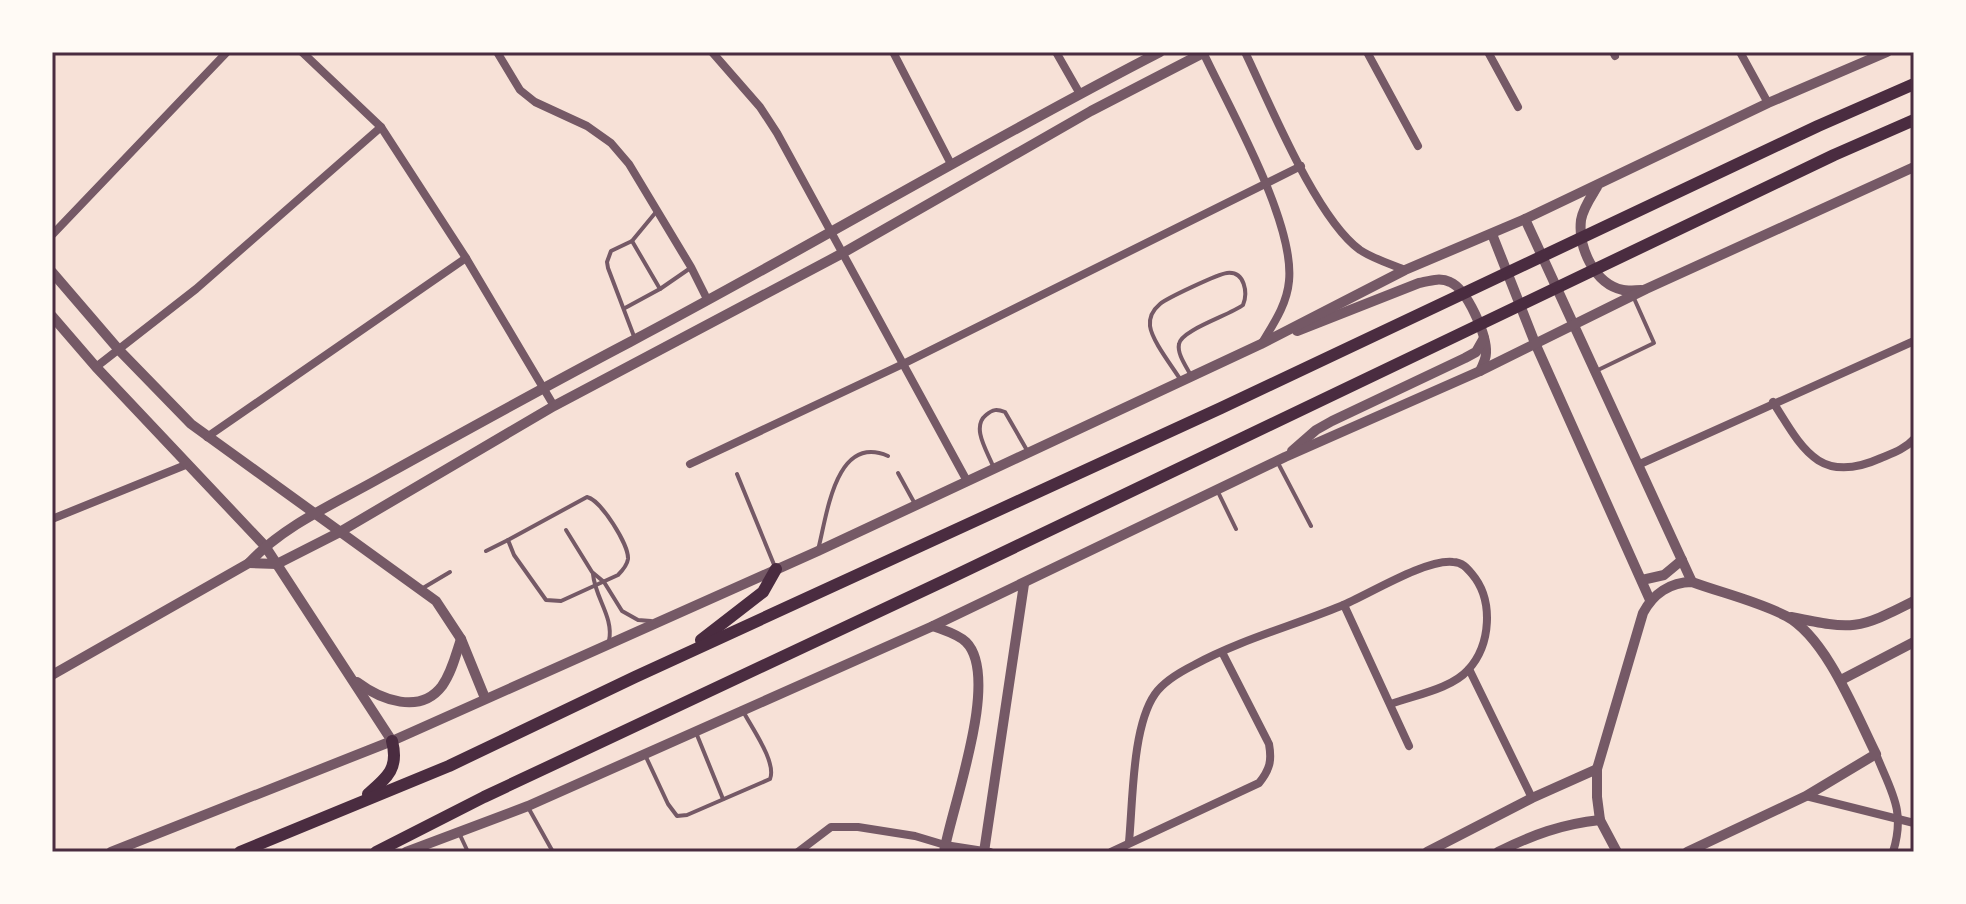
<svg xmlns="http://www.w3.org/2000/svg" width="1966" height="904" viewBox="0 0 1966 904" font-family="Figtree,sans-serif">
	<rect width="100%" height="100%" fill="#f7e1d7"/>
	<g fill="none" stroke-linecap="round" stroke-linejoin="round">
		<g stroke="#755966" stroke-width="4">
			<polyline points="632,241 656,212"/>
			<polyline points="625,308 660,289 689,269"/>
			<polyline points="635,339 608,268 607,262 611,251 632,241 660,289"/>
			<polyline points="1598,370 1654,343 1633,296"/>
			<path d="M1180,379C1172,366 1152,341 1150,326C1149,317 1154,309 1160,304C1167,298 1218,274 1227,273C1245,271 1248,293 1243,305C1230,315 1181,330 1179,344C1177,354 1186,366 1190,374"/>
			<polyline points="1278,463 1311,526"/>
			<path d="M993,466C987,451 971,427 986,415C993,409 997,409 1005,412L1028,452"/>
			<polyline points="898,473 915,504"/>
			<polyline points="737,474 775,567"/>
			<polyline points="1218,492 1236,529"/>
			<path d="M587,497C601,500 629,545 628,559C627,566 622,571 618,575L561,601L546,600L514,555L508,540Z"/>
			<polyline points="566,530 592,572 604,582 622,611 638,620 651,621"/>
			<path d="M818,550C827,516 835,433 888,456"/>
			<polyline points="486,551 508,540"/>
			<path d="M593,574C595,598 614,617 609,641"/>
			<polyline points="423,588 450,572"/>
			<polyline points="697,735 723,799"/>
			<path d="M646,757L668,804L677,816L687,815L770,779C777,762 751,727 743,711"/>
			<polyline points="529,809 553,852"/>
			<polyline points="460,835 468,852"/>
		</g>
		<g stroke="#755966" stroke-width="8">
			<polyline points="302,52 381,127 466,258 554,406"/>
			<polyline points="497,52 520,90 535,102 587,126 611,143 629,164 691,267 707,299"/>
			<polyline points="712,52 760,107 777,133 967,481"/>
			<polyline points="893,52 951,164"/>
			<polyline points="1056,52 1080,94"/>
			<path d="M1203,52C1229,108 1295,222 1289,281C1287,304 1274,323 1262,343"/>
			<path d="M1245,52C1270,104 1316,218 1360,250C1374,259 1390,264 1405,270"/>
			<polyline points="1367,52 1418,146"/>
			<polyline points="1488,52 1518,107"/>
			<polyline points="1613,52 1615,56"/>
			<polyline points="1740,52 1768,103"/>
			<polyline points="52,235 227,52"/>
			<polyline points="96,367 196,289 381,127"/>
			<path d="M1773,402C1802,448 1819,486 1881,458C1893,453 1905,449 1914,439"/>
			<polyline points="207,437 466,258"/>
			<polyline points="690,464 903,364 1301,166"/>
			<polyline points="1640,464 1914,341"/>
			<polyline points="52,519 188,464"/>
			<polyline points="1344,605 1409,746"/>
			<polyline points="1469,669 1532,798"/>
			<path d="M1876,754C1891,792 1906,810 1893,852"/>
			<polyline points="1806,796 1914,823"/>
			<path d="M1129,842C1133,801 1132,727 1155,694C1164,681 1180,672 1194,665C1240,640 1292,626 1341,606C1368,595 1425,559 1453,562C1462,562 1467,568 1472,574C1494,600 1491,645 1468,670C1451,689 1415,695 1391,704"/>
			<polyline points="798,852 831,827 858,827 915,836 945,845 990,852"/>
			<path d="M1111,852L1259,783C1270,769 1272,761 1269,744L1222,652"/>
		</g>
		<g stroke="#755966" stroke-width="10">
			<path d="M1597,187C1591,197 1583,208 1581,220C1578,247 1594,284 1623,290C1628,291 1636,290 1641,290"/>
			<polyline points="1525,219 1692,582"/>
			<polyline points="1492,234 1535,343 1650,600"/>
			<polyline points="52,272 119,350 191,424 436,601 461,639 485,698"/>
			<polyline points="52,316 96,367 265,546 392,741"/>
			<path d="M1297,331L1419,283C1429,281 1440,277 1450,282C1467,289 1487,335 1486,353C1486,359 1483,365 1480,371"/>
			<polyline points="1292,451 1316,430 1332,421 1465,358 1476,352 1484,338"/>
			<polyline points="249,563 277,564 338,533 554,406 841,254 1091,111 1205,52"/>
			<polyline points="1642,580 1664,575 1682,560"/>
			<path d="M1791,617C1854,630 1857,630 1914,601"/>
			<path d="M933,626C943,630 958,634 966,642C1001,677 952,806 944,852"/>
			<path d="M52,675L249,563C284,525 336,503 380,478C463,432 546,386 630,342C808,248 981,144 1160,52"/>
			<polyline points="1841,680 1914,642"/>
			<path d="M357,682C381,700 420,715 442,686C452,672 456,654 461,639"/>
			<polyline points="111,852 392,741 818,551 1261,344 1405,270 1525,219 1768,103 1887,52"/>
			<polyline points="406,852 528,806 933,626 1285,457 1480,371 1646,289 1914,167"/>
			<polyline points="984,852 1024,584"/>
			<polyline points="1427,852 1532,798 1597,769"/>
			<path d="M1498,852C1532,835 1562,824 1600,820"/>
			<path d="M1617,852L1600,820L1597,797V769L1643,613C1653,594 1670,582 1692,582C1722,593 1757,601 1786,616C1826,637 1856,714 1876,754L1806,796L1687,852"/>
		</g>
		<g stroke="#4a2c40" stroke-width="12">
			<polyline points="701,640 763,592 776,569"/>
			<path d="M368,794C388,777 399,768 392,741"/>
			<polyline points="240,852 449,766 635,677 1221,408 1818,126 1914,84"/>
			<polyline points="376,852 484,797 948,579 1834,155 1914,120"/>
		</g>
	</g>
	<rect width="1966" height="904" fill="none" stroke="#fffaf5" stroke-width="108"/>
	<rect x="54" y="54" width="1858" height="796" fill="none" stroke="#4a2c40" stroke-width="3"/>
</svg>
